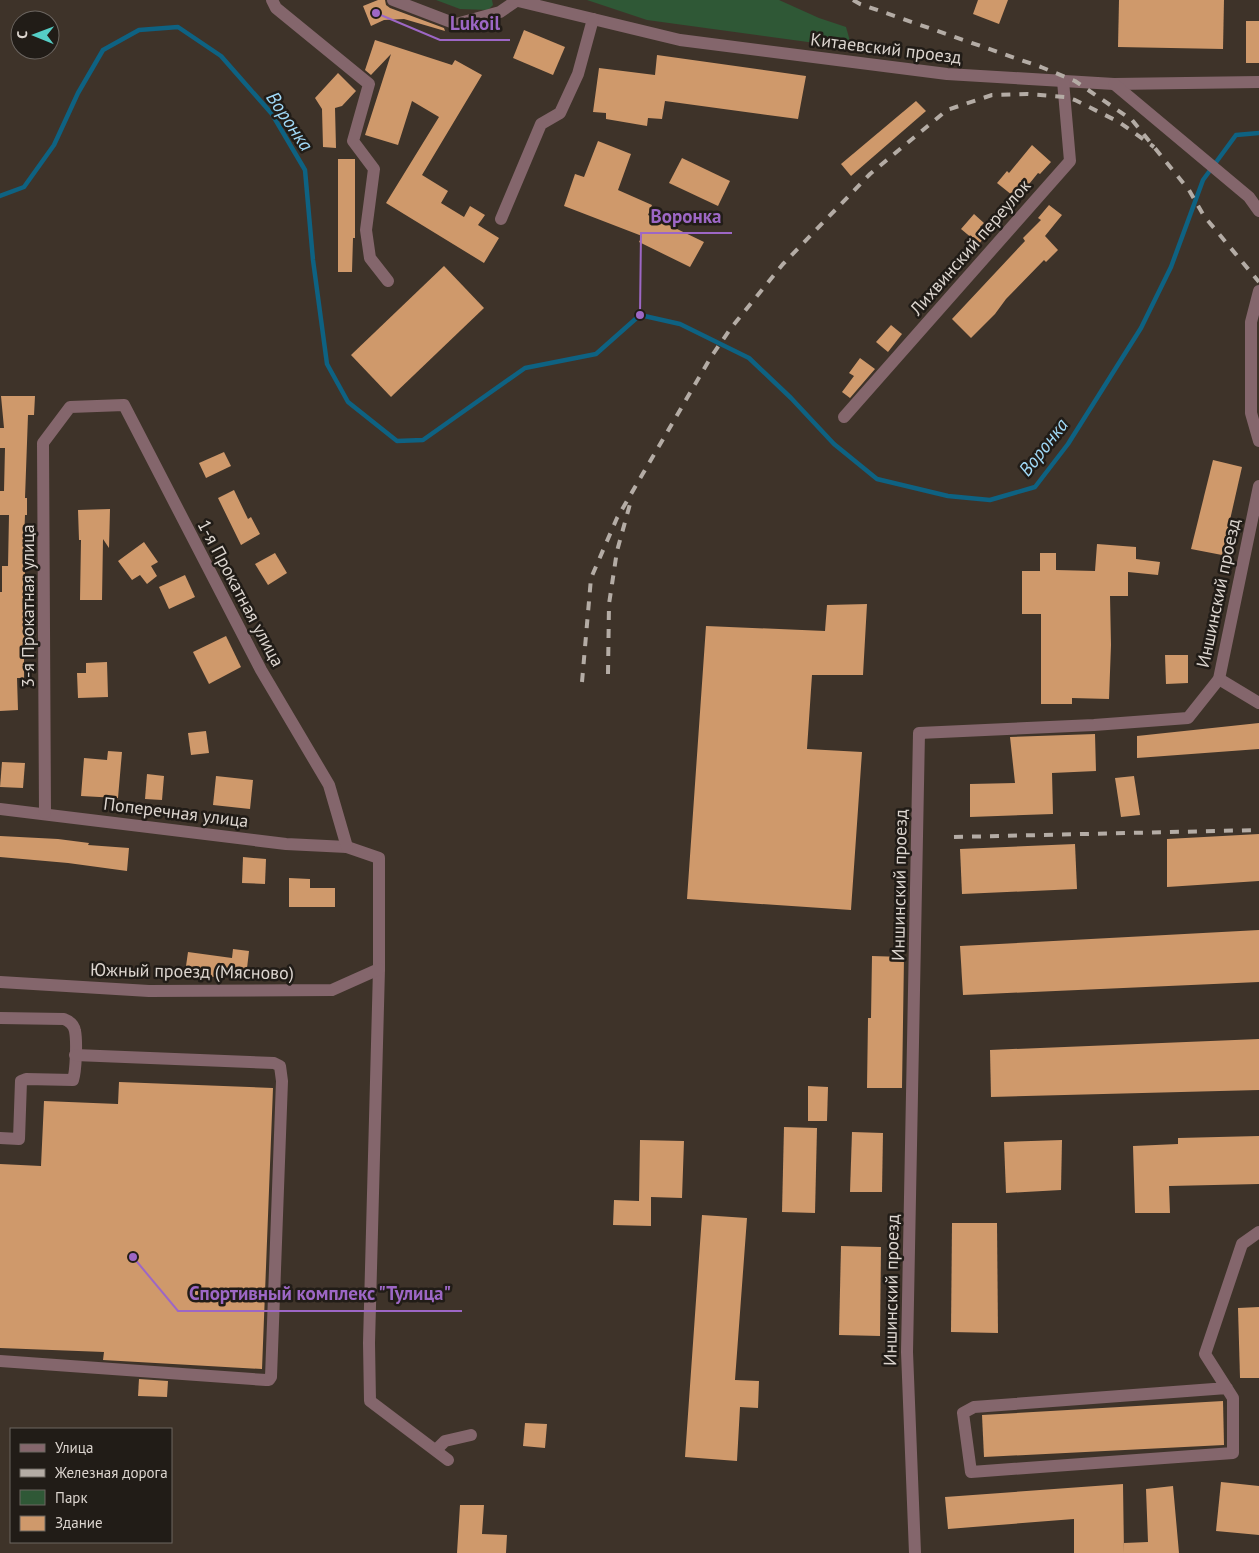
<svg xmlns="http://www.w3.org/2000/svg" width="1259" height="1553" viewBox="0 0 1259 1553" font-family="'PT Sans',sans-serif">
	<rect width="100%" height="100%" fill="#3e3329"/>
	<g fill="#2f5836">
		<polygon points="436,0 492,0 493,5 488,10 460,9"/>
		<polygon points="587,0 779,0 819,18 846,27 852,48 647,20"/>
	</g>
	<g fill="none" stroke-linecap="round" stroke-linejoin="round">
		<polyline stroke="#0e6282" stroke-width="4.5" points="0,196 24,187 54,145 78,93 103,50 139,30 178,27 221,56 272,114 305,170 313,260 327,364 348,402 397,441 423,440 525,368 596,354 640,315 680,324 749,358 791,398 834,444 877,479 948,496 990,500 1035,487 1068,444 1141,328 1171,267 1203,180 1236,135 1259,133"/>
	</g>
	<g fill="#cf996b">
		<polygon points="378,0 385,0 386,5 390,8 444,28 445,31 404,19 384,20 371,26 363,6"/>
		<polygon points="978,0 1008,0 999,24 973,14"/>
		<polygon points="1119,0 1224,0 1223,49 1118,47"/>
		<rect x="1246" y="21" width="13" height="42"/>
		<polygon points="524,30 565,47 553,75 513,58"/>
		<polygon points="375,40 452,65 455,60 482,75 422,175 448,191 441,203 464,217 470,206 485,215 478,225 499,238 484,263 386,203 439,117 412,101 398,145 365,135 391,54 371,75 365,70"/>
		<polygon points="657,55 806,76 798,119 665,101 662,119 648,118 647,126 606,119 606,113 593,112 599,68 655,75"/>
		<polygon points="338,73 356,91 342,106 335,108 336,148 323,147 322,109 315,98"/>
		<polygon points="916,101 926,111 851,176 841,164"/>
		<polygon points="598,141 631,154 618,190 652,205 648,215 704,242 690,267 639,242 642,236 564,206 575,174 584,177"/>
		<polygon points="1032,145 1051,162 1040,174 1038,173 1017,199 997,183 1007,171 1009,173"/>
		<polygon points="682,158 730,181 718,206 669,183"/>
		<polygon points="338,159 355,159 355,238 353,238 352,272 338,272"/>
		<polygon points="1049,205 1062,215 1045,236 1058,250 1046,262 1044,260 1006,299 995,314 971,338 952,319 1025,241 1023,238 1041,220 1038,218"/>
		<polygon points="974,214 984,223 980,227 988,233 979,244 961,229"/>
		<polygon points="444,266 484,308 391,397 351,355"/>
		<polygon points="891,325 902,334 888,352 876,342"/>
		<polygon points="860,358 875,369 850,398 842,392 854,376 849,373"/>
		<polygon points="1,396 35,396 34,415 28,415 25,498 27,498 27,515 25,515 23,566 25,566 25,580 23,580 23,633 25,633 25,652 24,652 24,678 17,678 18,710 0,711 0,592 2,592 2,566 8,566 9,515 0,515 0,491 4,491 5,448 0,448 0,428 4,428"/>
		<polygon points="224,452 231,466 206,478 199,463"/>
		<polygon points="1213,460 1242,467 1222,555 1191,549"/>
		<polygon points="234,490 248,519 251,517 260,534 241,545 218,498"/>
		<polygon points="110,509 109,548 103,539 102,600 80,600 81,540 79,540 78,510"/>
		<polygon points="144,542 158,562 151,566 157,576 147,584 140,575 132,580 118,561"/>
		<polygon points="1097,544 1136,547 1136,559 1160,562 1158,575 1128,572 1128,596 1110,596 1111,645 1109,699 1072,698 1072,704 1041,704 1041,614 1022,614 1022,571 1040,571 1040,553 1056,553 1056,570 1095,571"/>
		<polygon points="275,553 287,573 268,585 255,564"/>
		<polygon points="185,575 195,597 169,609 159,587"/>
		<polygon points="867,604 863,675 812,675 807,749 862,752 851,910 687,899 706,626 825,631 827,605"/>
		<polygon points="226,636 241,667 209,684 193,652"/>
		<polygon points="1165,655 1188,655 1188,683 1166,684"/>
		<polygon points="107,662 108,697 78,698 77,673 86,673 86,663"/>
		<polygon points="1259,723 1259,749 1137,758 1137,736"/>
		<polygon points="206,731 209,753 191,755 188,733"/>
		<polygon points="1095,734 1096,771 1052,773 1053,814 970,817 970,784 1015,783 1010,737"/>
		<polygon points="108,751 122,752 118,798 81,796 84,758 107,760"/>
		<polygon points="2,762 25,763 23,788 0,787"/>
		<polygon points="147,774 164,776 162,800 145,799"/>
		<polygon points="216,776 253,780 250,809 213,805"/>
		<polygon points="1134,776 1140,815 1121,817 1115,778"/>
		<polygon points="1259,834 1259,881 1167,887 1167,839"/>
		<polygon points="0,836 58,839 89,843 88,845 129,848 127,871 68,863 0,857"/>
		<polygon points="1075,844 1077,889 962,894 960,849"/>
		<polygon points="243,857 266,859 265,884 242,883"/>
		<polygon points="289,878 310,879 310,888 335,888 335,907 289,907"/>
		<polygon points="1259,930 1259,982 963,995 960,946"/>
		<polygon points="233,949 249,951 246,977 215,974 215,977 185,973 188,952 232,958"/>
		<polygon points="872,956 904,957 902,1088 867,1088 868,1018 871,1018"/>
		<polygon points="1259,1039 1259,1090 991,1097 990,1050"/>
		<polygon points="119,1082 273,1088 262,1369 103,1360 104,1352 0,1348 0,1164 41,1166 44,1101 118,1104"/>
		<polygon points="808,1086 828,1087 827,1121 808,1121"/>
		<polygon points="784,1127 817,1128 815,1213 782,1212"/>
		<polygon points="852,1132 883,1133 882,1192 850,1192"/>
		<polygon points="1259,1136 1259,1184 1169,1186 1170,1213 1135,1213 1133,1146 1178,1144 1178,1138"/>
		<polygon points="640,1140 684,1141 682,1198 651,1197 651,1226 613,1225 614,1200 639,1201"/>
		<polygon points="1062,1140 1061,1190 1006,1193 1004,1142"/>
		<polygon points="702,1215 747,1218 735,1380 759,1381 758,1408 740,1407 737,1461 685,1457"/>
		<polygon points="952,1223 997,1223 998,1333 951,1332"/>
		<polygon points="841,1246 881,1247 880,1336 839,1335"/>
		<polygon points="1259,1307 1259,1378 1240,1378 1238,1308"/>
		<polygon points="139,1379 168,1381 167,1397 138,1396"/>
		<polygon points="1223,1401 1224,1445 984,1457 982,1415"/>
		<polygon points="525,1423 547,1424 545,1448 523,1446"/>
		<polygon points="1221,1482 1259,1486 1259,1535 1216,1531"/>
		<polygon points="1123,1484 1124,1553 1074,1553 1074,1519 948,1529 945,1497"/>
		<polygon points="1173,1486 1179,1553 1124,1553 1124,1543 1148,1542 1146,1489"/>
		<polygon points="460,1505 484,1505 482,1534 507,1535 506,1553 457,1553"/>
	</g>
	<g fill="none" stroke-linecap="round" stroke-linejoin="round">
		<g stroke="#84666c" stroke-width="12">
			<polyline points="272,0 276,8 369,84 353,141 374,169 366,230 370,258 388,281"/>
			<polyline points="393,0 456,24 500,12 516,1"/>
			<polyline points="514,0 680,40 947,74 1114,84 1259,82"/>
			<polyline points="1114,84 1249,197 1259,211"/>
			<polyline points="501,219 541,124 560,113 578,74 593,19"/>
			<polyline points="1259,291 1251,322 1251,413 1259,441"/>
			<polyline points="844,417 1070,161 1063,81"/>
			<polyline points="1219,679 1259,703"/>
			<polyline points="0,809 286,844 347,847 379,858 379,969 369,1343 370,1401 448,1460"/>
			<polyline points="45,813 43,443 70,407 124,405 261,670 329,785 347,847"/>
			<polyline points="0,982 149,991 332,990 379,969"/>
			<path d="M0,1018L64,1019C69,1021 74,1025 75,1031C77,1041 76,1071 73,1080L26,1079L21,1081L19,1139L0,1138"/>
			<polyline points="0,1361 266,1380 269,1380 271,1377 282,1081 280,1066 274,1063 75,1055"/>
			<polyline points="1227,1388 974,1407 963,1413 971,1472 1233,1453 1233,1398 1205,1354 1242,1244 1259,1232"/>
			<polyline points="436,1450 445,1441 471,1435"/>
			<polyline points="915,1553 907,1352 919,733 1094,725 1188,718 1219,679 1259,486"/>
		</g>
		<g stroke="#b4aca5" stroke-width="4" stroke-dasharray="9 9" stroke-linecap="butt">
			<polyline points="853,0 860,4 1041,67 1075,81 1132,120 1189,190 1204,216 1259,282"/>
			<polyline points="608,674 609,604 617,551 630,504"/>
			<polyline points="582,682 591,578 617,518 711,357 731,328 783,264 870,174 947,110 992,95 1027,94 1065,97 1075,100 1119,122 1154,147"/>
			<polyline points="954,837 1259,830"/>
		</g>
	</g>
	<g text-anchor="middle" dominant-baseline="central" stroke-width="5" stroke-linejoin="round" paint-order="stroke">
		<g font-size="18" fill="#dcd5cf" stroke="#211c17">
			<text transform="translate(886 48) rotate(7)">Китаевский проезд</text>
			<text transform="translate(970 247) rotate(-49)">Лихвинский переулок</text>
			<text transform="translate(241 593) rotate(62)">1-я Прокатная улица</text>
			<text transform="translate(1218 593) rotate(-78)">Иншинский проезд</text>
			<text transform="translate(27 606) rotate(-90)">3-я Прокатная улица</text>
			<text transform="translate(176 812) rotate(7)">Поперечная улица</text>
			<text transform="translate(899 885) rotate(-89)">Иншинский проезд</text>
			<text transform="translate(192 971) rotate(1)">Южный проезд (Мясново)</text>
			<text transform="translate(891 1290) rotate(-89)">Иншинский проезд</text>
		</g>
		<g font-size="19" font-style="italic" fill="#a0d9f7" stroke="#211c17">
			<text transform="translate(290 121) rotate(56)">Воронка</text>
			<text transform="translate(1043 447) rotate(-52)">Воронка</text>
		</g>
	</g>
	<path fill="none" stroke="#9d67c5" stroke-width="2" d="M376 13L440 40H510M640 315L641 233H732M133 1257L178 1311H462"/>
	<g fill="#9d67c5" stroke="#211c17" stroke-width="2">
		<circle cx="376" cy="13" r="5"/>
		<circle cx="640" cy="315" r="5"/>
		<circle cx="133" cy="1257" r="5"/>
	</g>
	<g font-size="19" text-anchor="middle" font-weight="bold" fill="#9d67c5" stroke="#211c17" stroke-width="5" stroke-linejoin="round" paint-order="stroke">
		<text x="475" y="30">Lukoil</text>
		<text x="686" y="223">Воронка</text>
		<text x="320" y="1300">Спортивный комплекс "Тулица"</text>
	</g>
	<rect x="10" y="1428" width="162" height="115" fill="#211c17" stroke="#6c6661"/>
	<rect x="20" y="1444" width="25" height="8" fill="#84666c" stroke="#6c6661"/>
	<text x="55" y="1453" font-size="15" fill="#dcd5cf">Улица</text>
	<rect x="20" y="1469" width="25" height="8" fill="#b4aca5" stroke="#6c6661"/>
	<text x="55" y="1478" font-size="15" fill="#dcd5cf">Железная дорога</text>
	<rect x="20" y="1490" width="25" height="15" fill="#2f5836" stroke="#6c6661"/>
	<text x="55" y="1503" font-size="15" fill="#dcd5cf">Парк</text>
	<rect x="20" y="1516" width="25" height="15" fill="#cf996b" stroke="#6c6661"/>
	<text x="55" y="1528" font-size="15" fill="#dcd5cf">Здание</text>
	<g transform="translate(35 35) rotate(271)"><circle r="24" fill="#211c17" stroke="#6c6661"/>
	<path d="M0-4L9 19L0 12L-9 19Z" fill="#55cec6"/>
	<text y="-8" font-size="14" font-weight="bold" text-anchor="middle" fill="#dcd5cf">С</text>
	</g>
</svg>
